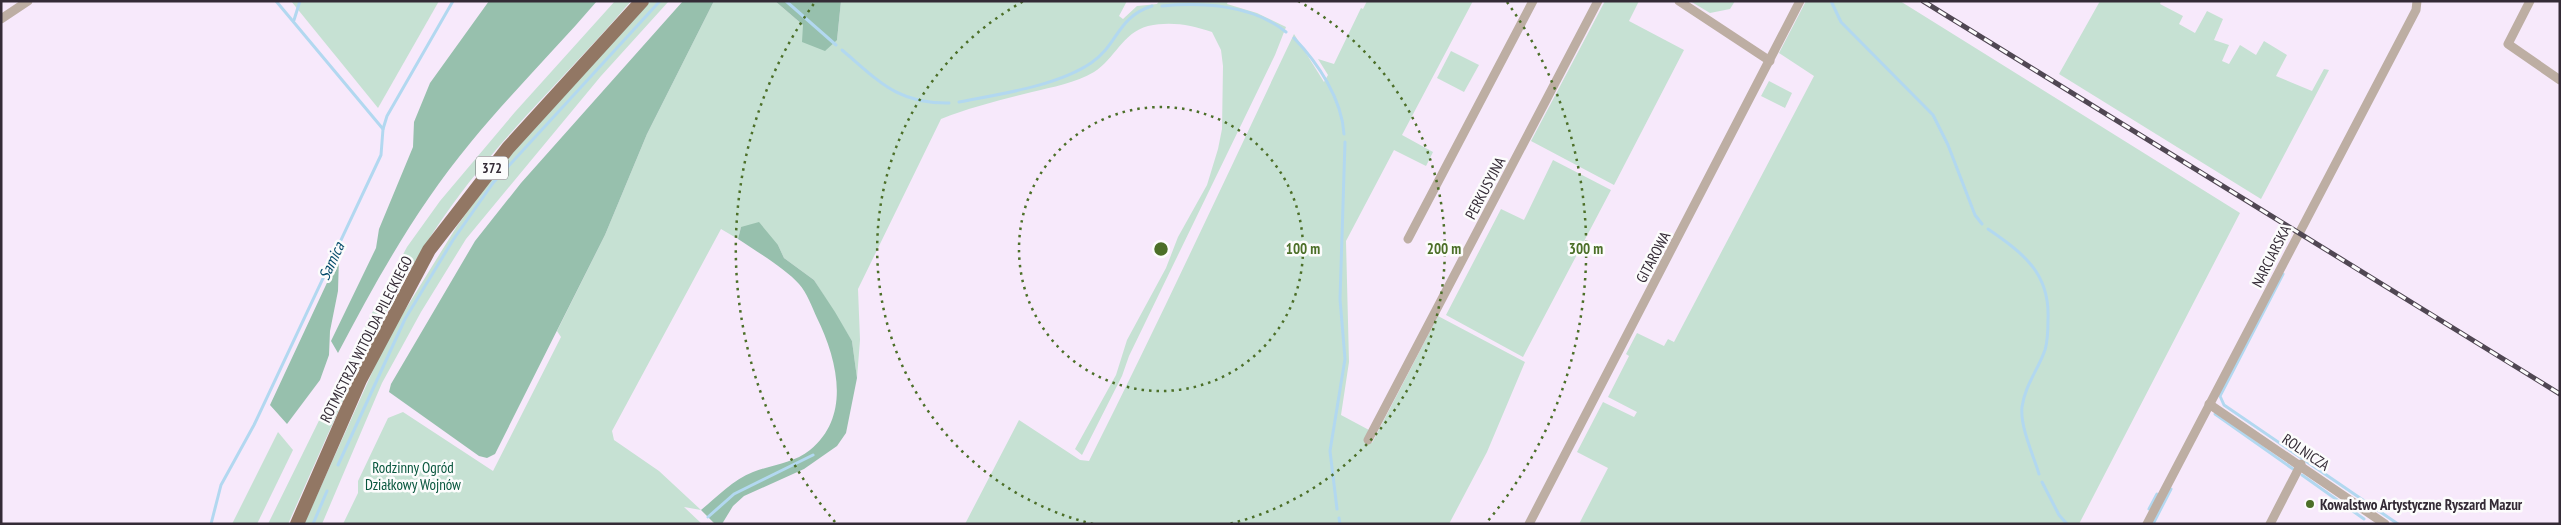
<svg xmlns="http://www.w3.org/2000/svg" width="2561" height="525" viewBox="0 0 2561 525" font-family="'PT Sans Narrow',sans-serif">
	<rect width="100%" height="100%" fill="#f7e9fb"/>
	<g fill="#c6e1d3">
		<polygon points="291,1 439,1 378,108"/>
		<path d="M615,1H631C570,73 499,137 445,215C379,310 336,418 288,524H268L372,313L407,247L440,201L515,112Z"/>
		<polygon points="650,1 669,1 601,76 466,239 421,312 382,383 322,524 304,524 393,326 397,323 457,226 511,152"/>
		<path d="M714,1H775L803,25L837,40L841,1H1127L1119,16L1123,19L1137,6L1157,4L1159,1H1228L1227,4L1257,13L1286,27L1275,55L1129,356L1122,376L1082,455L1075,449L1116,375L1127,340L1166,268L1178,237L1207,185L1218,149L1222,129L1223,66L1221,50L1212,32C1191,25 1171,21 1148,26C1122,33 1115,59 1094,72C1076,83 1052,87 1032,92C1001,100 971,107 941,119L858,289L860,340L857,378L852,341L814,280L784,258L778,245L741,227L738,239L721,229L612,431L614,440L659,471L701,510L684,507L702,524H343L358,493V481L388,418L403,412L493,471L561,337L557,331L605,235L647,134Z"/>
		<path d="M1367,1H1473L1402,135L1433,152L1426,166L1394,150L1346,241L1349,362L1341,415L1369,430L1365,440L1372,443L1438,316L1525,362L1487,452L1449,524H965L1019,420L1080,460L1089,461C1160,320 1226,177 1294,34L1324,82L1328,75L1318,59L1334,64L1361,8L1363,9Z"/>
		<polygon points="1605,1 1639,1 1629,21 1684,50 1614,185 1531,141"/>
		<polygon points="1690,1 1735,1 1730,9 1710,13"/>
		<polygon points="1806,1 1900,1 2240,213 2079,524 1579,524 1608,468 1577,452 1603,402 1634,417 1637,412 1608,397 1629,356 1626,354 1637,333 1664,346 1668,339 1674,342 1814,76 1779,53"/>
		<polygon points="2100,1 2161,1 2160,4 2183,16 2179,24 2195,33 2207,11 2223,19 2214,40 2229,45 2222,61 2229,64 2240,45 2256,55 2264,41 2287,55 2276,76 2312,91 2324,69 2329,70 2261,199 2059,74"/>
		<polygon points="1451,51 1479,65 1464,92 1437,78"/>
		<polygon points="1769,81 1792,93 1785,108 1761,96"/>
		<polygon points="1553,160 1611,190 1523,357 1446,315 1501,209 1524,220"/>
		<polygon points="278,432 293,450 257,524 232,524"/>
	</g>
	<g fill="#97c0ad">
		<path d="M489,1H597C556,49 511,93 471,142C417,207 377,279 338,353L331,341L376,248L379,229L413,147L414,122L430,83Z"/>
		<polygon points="683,1 714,1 647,134 605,235 495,454 487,458 479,456 389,392 391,384 475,241 521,183"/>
		<polygon points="775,1 841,1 837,40 825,51 802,42 803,25"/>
		<path d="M759,222L778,245L784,258L814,280L835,312L852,341L857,378L846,433L837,446L804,469L744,496L733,506L722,524H715L701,510C718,496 733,480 753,472C771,465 794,463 810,450C852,416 837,359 817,318C812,307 807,293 799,284C786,269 756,251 738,239L741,227Z"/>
		<polygon points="339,257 338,291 330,331 329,355 320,380 287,424 270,405"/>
	</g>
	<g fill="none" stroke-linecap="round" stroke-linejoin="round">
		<g stroke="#b2d8f0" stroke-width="3">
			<polyline points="276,1 383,129"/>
			<polyline points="786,1 836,45"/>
			<polyline points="1831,1 1841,22 1933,115 1948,145 1975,215 1982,224"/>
			<path d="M1162,6C1203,2 1253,5 1286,32"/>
			<polyline points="294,20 300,1"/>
			<path d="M1294,38C1318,63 1342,99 1344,134"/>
			<path d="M842,50C879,81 897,104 949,103"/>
			<path d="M959,102C1000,94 1057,86 1091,63C1118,45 1117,17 1152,6"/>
			<path d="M1988,229C2023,253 2050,273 2048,319C2048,330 2048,340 2045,350C2038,370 2025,385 2022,407C2020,427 2033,454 2039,474"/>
			<polyline points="2283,274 2220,396 2224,405 2398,524"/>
			<polyline points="2215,414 2293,469"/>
			<polyline points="338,465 405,319 453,240 493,183 660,1"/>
			<polyline points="2302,475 2364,519"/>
			<polyline points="2042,482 2059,515 2067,524"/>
			<polyline points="1337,509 1330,451 1345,359 1340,299 1345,142"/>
			<polyline points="2149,509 2157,494"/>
			<polyline points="708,517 734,494 813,455"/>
			<polyline points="1339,518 1340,524"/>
			<polyline points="211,524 221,485 254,425 381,155 383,129 387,116 453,1"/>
			<polyline points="313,524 327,491"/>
			<polyline points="2153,524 2171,489"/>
		</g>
		<g stroke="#bdaea3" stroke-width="9">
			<polyline points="1679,1 1770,61"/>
			<polyline points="2530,1 2508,44 2560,80"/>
			<polyline points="1,19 28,1"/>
			<polyline points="1408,239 1533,1"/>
			<polyline points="2209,404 2385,524"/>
			<polyline points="1368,440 1598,1"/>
			<polyline points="1529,524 1800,1"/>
			<polyline points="2147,524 2416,10 2417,1"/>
			<polyline points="2270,524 2301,464"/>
		</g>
		<polyline stroke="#927764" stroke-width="14" points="297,524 360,380 429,250 508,148 642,1"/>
		<g stroke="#504753" stroke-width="5">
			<polyline id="rail" points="1923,1 2560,394"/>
		</g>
		<use href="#rail" stroke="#fcfcfc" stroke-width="3" stroke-dasharray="9" stroke-linecap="butt"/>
	</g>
	<g fill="none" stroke="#4c6f28" stroke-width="2.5" stroke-dasharray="2.5 5">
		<circle cx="1161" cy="249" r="142"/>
		<path d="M1093 524A283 283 0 0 1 1024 1M1298 1A283 283 0 0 1 1229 524"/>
		<path d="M835 522A425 425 0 0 1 815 2M1507 2A425 425 0 0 1 1487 522"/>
	</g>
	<circle fill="#4c6f28" stroke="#fcfcfc" stroke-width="2" cx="2310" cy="504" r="5"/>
	<g text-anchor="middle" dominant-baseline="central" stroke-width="5" stroke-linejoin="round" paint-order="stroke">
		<rect fill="#fcfcfc" stroke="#706a71" stroke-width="1" x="476" y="156.5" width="32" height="23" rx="4"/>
		<g font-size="14" font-weight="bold" fill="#342b36">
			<text x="492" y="168">372</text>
		</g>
		<g font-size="15" fill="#342b36" stroke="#fcfcfc">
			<text transform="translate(1485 188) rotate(-62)">PERKUSYJNA</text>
			<text transform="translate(2271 256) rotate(-63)">NARCIARSKA</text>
			<text transform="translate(1653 257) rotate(-62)">GITAROWA</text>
			<text transform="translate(366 339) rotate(-63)">ROTMISTRZA WITOLDA PILECKIEGO</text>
			<text transform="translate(2306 452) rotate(34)">ROLNICZA</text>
		</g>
		<g font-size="15" fill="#07553c" stroke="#fcfcfc">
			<text x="413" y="467">Rodzinny Ogród<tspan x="413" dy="17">Działkowy Wojnów</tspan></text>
		</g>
		<g font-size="15" font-weight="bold" fill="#342b36" stroke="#fcfcfc" text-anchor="start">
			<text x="2320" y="504">Kowalstwo Artystyczne Ryszard Mazur</text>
		</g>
		<g font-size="16" font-style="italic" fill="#064c6c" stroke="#fcfcfc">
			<text transform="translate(331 261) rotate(-65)">Samica</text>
		</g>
	</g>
	<circle cx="1161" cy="249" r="8" fill="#4c6f28" stroke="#fcfcfc" stroke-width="2.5"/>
	<g font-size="15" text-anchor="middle" font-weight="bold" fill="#4c6f28" stroke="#fcfcfc" stroke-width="5" stroke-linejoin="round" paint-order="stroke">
		<text x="1303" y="254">100 m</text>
		<text x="1444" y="254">200 m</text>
		<text x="1586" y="254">300 m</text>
	</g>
	<rect width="2561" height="525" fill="none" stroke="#342b36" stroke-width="5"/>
</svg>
